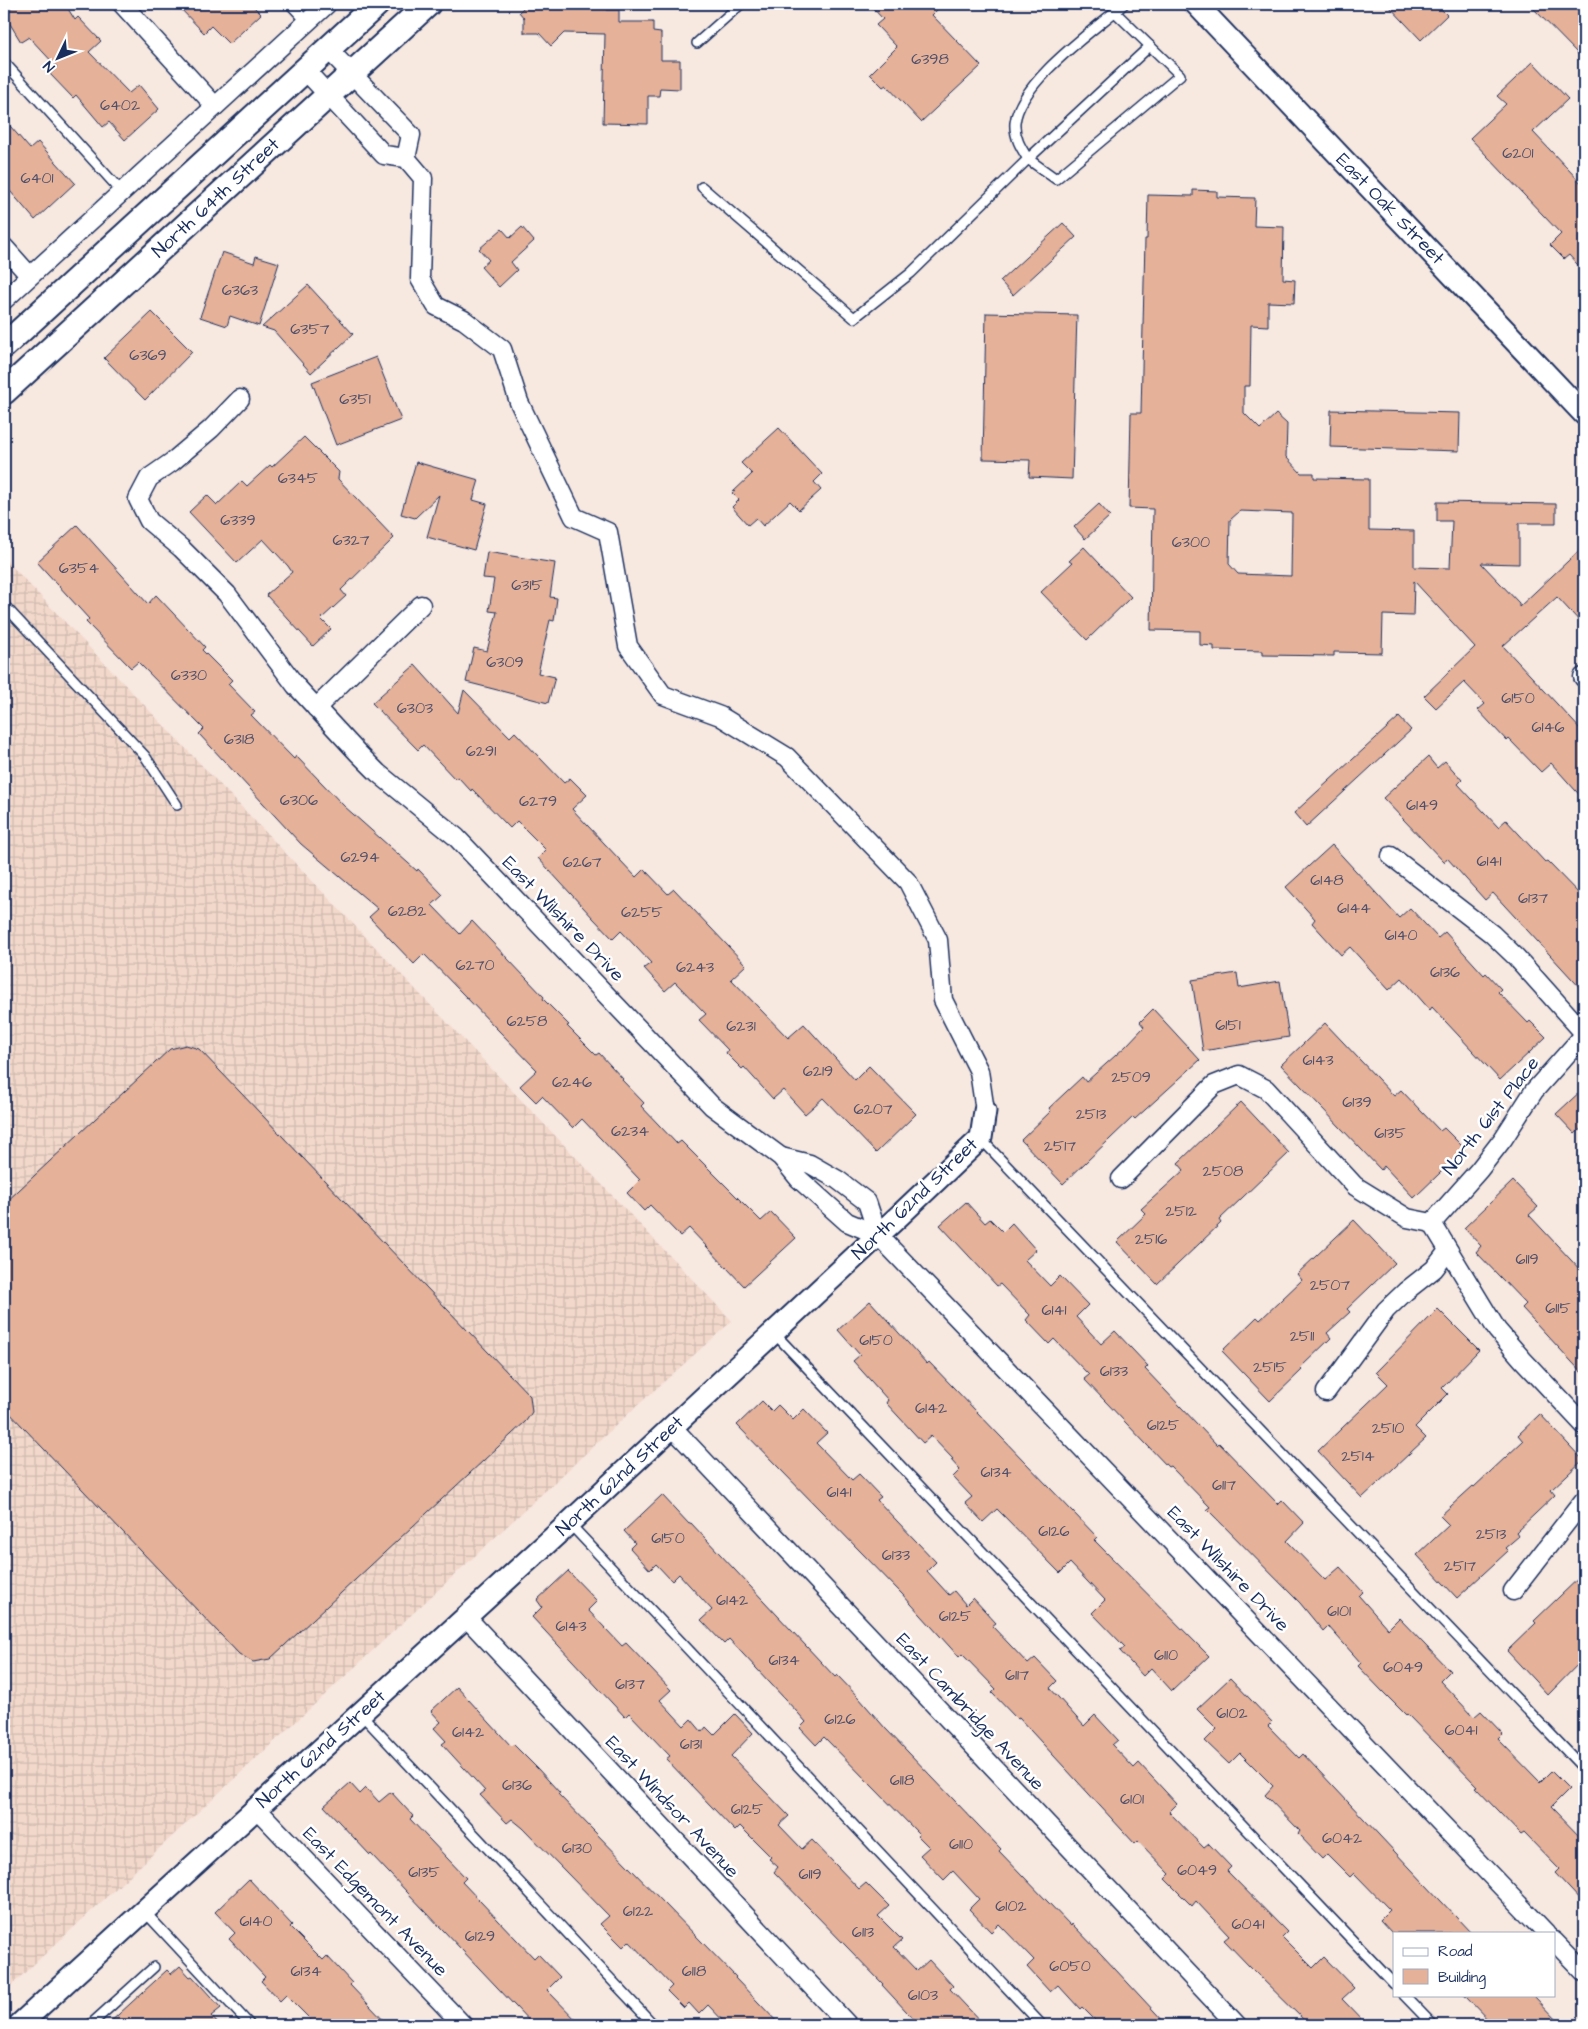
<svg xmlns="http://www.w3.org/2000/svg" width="1588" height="2029" viewBox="0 0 1588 2029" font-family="'Architects Daughter',sans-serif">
	<defs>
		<pattern id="industrial-grid" width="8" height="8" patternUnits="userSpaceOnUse" patternTransform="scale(1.25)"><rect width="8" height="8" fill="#f2d8ca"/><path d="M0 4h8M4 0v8" fill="none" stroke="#cfbab0"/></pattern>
	</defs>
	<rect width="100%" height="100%" fill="#f7e8e0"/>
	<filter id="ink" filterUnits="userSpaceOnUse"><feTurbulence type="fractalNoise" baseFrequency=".02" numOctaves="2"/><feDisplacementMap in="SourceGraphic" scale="10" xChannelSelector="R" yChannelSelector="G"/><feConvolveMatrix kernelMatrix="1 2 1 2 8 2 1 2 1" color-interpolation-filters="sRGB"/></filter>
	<g filter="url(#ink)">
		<polygon fill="url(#industrial-grid)" points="4,558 732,1321 638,1405 4,1992"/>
		<g fill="#e5b198" stroke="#1b2f5e" fill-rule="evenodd">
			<polygon points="17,4 65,4 75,20 78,17 101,41 89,52 129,93 139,85 159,109 125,140 109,122 103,127 76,95 73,98 50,74 57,67 29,37 21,42 4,14 4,12"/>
			<polygon points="176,4 251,4 261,14 229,44 211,26 204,33"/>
			<polygon points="527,4 607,4 607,10 619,10 619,22 653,22 653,32 661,33 661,60 680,60 680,89 660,88 659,96 648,96 648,124 603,123 605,34 564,33 551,46 539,33 524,33 524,18 519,12"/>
			<polygon points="869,4 943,4 932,15 981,66 921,122 886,85 883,87 870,74 897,47 876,25 883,19"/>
			<polygon points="1387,4 1436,4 1447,15 1421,40"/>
			<polygon points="1529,4 1584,4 1584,60"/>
			<polygon points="1533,62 1568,99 1533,132 1584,186 1584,272 1569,255 1564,259 1550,245 1561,234 1470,138 1506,104 1497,96"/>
			<polygon points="4,119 30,149 38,142 75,183 35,220 4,184"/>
			<path d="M1193,190L1217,191V197L1255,198L1254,226L1284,227L1283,279L1295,280L1294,303L1268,302V326L1251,325L1250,386H1244V413L1260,429L1276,414L1287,424L1286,457L1301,473H1314V478L1369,479V530L1414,531V567L1450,568L1452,521H1437V502L1556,504V523H1519V564L1481,563L1519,603V607L1584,546V626L1557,597L1503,646L1584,733V800L1551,763L1541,772L1509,739L1507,741L1478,710L1485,704L1464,682L1436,708L1424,696L1475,647L1414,581L1413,616L1383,615L1382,653L1334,652V656L1263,655V651L1214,650V646L1200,645V631L1151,630L1153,509L1129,508L1131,413H1141L1145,239H1147L1148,195L1193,196ZM1240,511L1292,513L1291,576L1238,574L1229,564L1230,520Z"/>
			<polygon points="1063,223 1076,237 1013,295 1000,281"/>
			<polygon points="522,227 534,241 511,262 517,270 499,287 481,267 489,260 479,249 502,229 510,238"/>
			<polygon points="222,252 254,263 256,256 279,263 259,326 230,316 227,326 200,317"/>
			<polygon points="308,285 353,334 311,373 274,331 262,327"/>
			<polygon points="152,312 192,352 145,400 104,358"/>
			<polygon points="986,313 1077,315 1072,479 1029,477 1030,460 983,459"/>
			<polygon points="376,357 401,420 336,445 312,382"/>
			<polygon points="1331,410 1460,413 1459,451 1330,447"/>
			<polygon points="779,428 822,474 814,482 821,490 799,510 790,501 763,526 756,518 748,525 732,507 739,500 732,493 752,474 741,463"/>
			<polygon points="304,437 339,472 338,479 394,538 341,590 346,596 321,619 331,629 313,646 266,595 292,572 288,566 263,539 237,563 189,512 207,495 217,505 242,481 247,486 270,465 272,467"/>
			<polygon points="416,462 479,480 473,500 487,504 474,550 427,537 439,495 415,518 401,514"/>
			<polygon points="1099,504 1110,516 1085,539 1074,527"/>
			<polygon points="77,525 148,604 156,595 205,647 202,650 232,680 228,684 255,712 251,715 294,759 296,756 344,806 417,871 418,869 443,895 432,905 460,934 472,921 544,997 543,999 569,1025 567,1026 596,1055 599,1053 623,1079 622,1080 644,1103 641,1106 677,1144 681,1141 761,1221 771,1212 796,1238 744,1286 689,1228 680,1236 650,1205 644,1211 627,1193 640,1180 582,1119 573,1128 542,1096 536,1102 520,1086 537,1070 424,954 414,964 369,917 378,909 301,844 199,734 204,729 138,662 131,668 86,622 89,619 37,562"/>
			<polygon points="1084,547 1131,597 1087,640 1041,592 1072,563 1069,561"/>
			<polygon points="487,552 555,563 550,597 557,598 554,621 550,620 538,673 555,677 548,703 466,682 474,648 487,651 497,612 489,611 494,579 483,578"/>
			<polygon points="415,665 458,713 464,690 510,737 515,732 564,783 570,778 587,795 572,809 636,877 644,869 668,894 674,889 746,965 731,979 788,1038 804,1024 855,1080 869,1066 916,1114 876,1153 823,1098 805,1114 783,1090 773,1099 744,1067 742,1069 726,1053 728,1050 699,1020 706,1014 675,982 665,991 644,968 651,963 621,931 613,939 593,918 538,858 546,850 517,821 510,828 472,789 471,791 458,777 455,779 423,745 418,750 372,703"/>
			<polygon points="1399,717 1411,730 1306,827 1294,813"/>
			<polygon points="1428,757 1437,768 1445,761 1462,780 1458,784 1498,827 1506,820 1545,862 1547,861 1584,899 1584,992 1493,893 1485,900 1447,858 1444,862 1383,798"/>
			<polygon points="1332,845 1399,918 1410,908 1438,938 1445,932 1484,975 1486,973 1501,989 1498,992 1528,1023 1530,1021 1546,1037 1500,1080 1432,1007 1430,1010 1402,978 1389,990 1350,947 1341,955 1312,923 1315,919 1286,887"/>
			<polygon points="1237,973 1239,988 1280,981 1289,1037 1203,1051 1192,980"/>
			<polygon points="1153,1009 1200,1060 1135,1119 1133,1117 1063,1184 1021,1140 1051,1111 1049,1108 1082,1077 1086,1082 1126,1046 1144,1027 1140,1022"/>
			<polygon points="1325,1023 1394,1096 1401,1090 1440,1131 1444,1128 1465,1149 1414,1198 1384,1166 1381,1170 1281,1065"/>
			<polygon points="186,1045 199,1049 530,1396 532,1412 526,1421 270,1659 253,1662 239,1654 4,1407 4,1204 170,1049"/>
			<polygon points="1584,1088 1584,1126 1575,1134 1556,1114"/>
			<polygon points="1241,1102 1289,1153 1219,1220 1221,1223 1157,1284 1117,1242 1146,1214 1141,1209 1184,1170 1178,1163"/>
			<polygon points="1513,1181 1538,1207 1529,1215 1584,1274 1584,1375 1522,1308 1526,1304 1476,1252 1481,1246 1464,1228"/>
			<polygon points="966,1202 985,1223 990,1219 1003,1232 1012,1223 1036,1250 1025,1260 1050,1286 1060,1276 1088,1305 1076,1317 1101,1344 1115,1331 1148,1366 1145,1369 1217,1445 1219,1443 1278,1504 1282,1500 1304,1523 1287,1541 1325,1580 1340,1567 1363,1592 1359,1596 1388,1629 1399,1618 1450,1671 1440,1681 1474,1717 1481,1711 1503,1734 1498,1739 1540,1782 1551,1771 1569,1789 1551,1807 1584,1841 1584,1904 1555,1873 1559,1869 1524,1833 1521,1835 1475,1787 1477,1786 1407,1714 1406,1715 1383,1692 1358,1666 1361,1663 1328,1626 1323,1631 1300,1603 1207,1509 1210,1507 1170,1466 1168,1467 1084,1379 1089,1375 1054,1339 1049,1344 1026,1320 1030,1315 1000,1284 997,1286 940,1225"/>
			<polygon points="1354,1220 1395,1263 1347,1309 1350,1312 1327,1333 1331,1338 1300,1368 1302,1370 1270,1401 1222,1351 1257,1317 1260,1320 1302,1280 1297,1274"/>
			<polygon points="870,1301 927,1364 929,1362 1097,1537 1094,1540 1209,1656 1172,1691 1151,1668 1143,1676 1120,1651 1125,1647 1092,1613 1105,1600 1070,1563 1060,1573 997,1509 983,1522 965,1503 972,1497 953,1477 960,1470 951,1460 953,1459 931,1436 923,1443 886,1403 888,1400 853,1361 860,1355 838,1330"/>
			<polygon points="1438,1309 1479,1350 1442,1388 1448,1394 1415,1427 1426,1438 1362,1498 1318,1451 1388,1384 1376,1372"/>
			<polygon points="762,1401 772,1411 778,1405 793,1420 804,1409 827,1433 816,1443 852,1480 859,1474 881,1497 877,1500 936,1562 927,1571 949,1595 954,1591 966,1605 973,1598 996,1623 992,1626 1028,1664 1035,1658 1057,1681 1050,1688 1084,1726 1095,1715 1118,1740 1112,1745 1134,1768 1139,1763 1177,1804 1169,1812 1204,1848 1209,1844 1231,1867 1227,1871 1287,1932 1282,1937 1313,1968 1324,1957 1354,1988 1342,1999 1367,2025 1309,2025 1250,1967 1224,1940 1229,1936 1196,1901 1192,1906 1165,1879 1170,1874 1138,1841 1135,1844 1019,1718 1017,1719 992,1693 996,1689 962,1654 959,1657 902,1594 737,1425"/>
			<polygon points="1540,1414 1583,1460 1551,1490 1555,1495 1516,1532 1519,1536 1505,1548 1508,1551 1457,1598 1417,1555 1449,1525 1440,1516 1473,1486 1474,1487 1523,1441 1518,1435"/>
			<polygon points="662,1495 689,1524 691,1523 835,1677 837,1675 859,1698 885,1728 1001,1849 999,1851 1071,1926 1072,1924 1102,1955 1167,2025 1100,2025 1082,2007 1080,2009 1058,1985 1050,1992 1027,1967 1034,1960 999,1924 991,1932 969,1909 979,1899 953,1871 944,1880 920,1855 929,1847 918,1836 919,1834 824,1737 816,1745 800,1728 806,1722 798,1713 729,1639 724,1644 701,1620 712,1610 679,1574 672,1581 656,1564 650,1570 630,1548 635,1543 624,1531"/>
			<polygon points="568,1571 597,1601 588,1610 622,1646 626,1643 671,1690 660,1700 684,1726 691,1719 702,1732 706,1727 714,1735 735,1714 753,1733 731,1756 789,1816 779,1825 802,1849 812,1840 859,1889 866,1883 889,1906 878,1916 902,1940 894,1947 917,1971 929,1960 953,1986 950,1989 984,2025 919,2025 882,1985 883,1984 774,1872 778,1867 769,1859 771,1857 740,1826 735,1831 666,1759 670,1756 629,1713 625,1717 532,1617 542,1607 537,1600"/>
			<polygon points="1584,1573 1584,1658 1548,1695 1507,1651 1536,1623 1534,1621"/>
			<polygon points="1230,1678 1272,1722 1268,1726 1299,1758 1303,1754 1471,1933 1392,1933 1380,1920 1390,1910 1354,1873 1350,1877 1327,1854 1322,1859 1298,1834 1300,1831 1265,1795 1273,1786 1240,1753 1229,1764 1205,1741 1217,1729 1197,1709"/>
			<polygon points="457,1687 511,1746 513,1744 538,1769 560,1793 558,1794 736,1977 735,1978 780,2025 727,2025 708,2005 699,2014 689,2003 684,2008 667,1991 672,1986 629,1941 623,1947 600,1924 609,1916 523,1828 512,1819 507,1823 480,1795 485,1791 442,1744 446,1741 434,1728 441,1722 431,1711"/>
			<polygon points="350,1783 360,1794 366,1788 379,1802 391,1792 413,1816 410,1819 466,1878 462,1882 534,1958 538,1954 560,1977 547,1990 581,2025 533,2025 371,1854 370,1855 324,1806"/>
			<polygon points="249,1879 292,1925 290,1927 323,1960 327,1956 352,1983 350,1985 388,2025 316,2025 286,1995 280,2001 261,1981 265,1977 229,1939 235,1933 215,1912"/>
			<polygon points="180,1966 190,1977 192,1976 221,2008 211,2016 219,2025 107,2025 167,1970 171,1974"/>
			<polygon points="1464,1995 1533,1995 1562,2025 1493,2025"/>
		</g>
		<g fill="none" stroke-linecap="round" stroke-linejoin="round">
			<g stroke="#1b2f5e" stroke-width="12">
				<g id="service">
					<polyline points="290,4 307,22"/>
					<polyline points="816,4 818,4"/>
					<polyline points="1115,12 1150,46"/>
					<polyline points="697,43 741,4"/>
					<polygon points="1150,46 1180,75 1056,179 1028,159"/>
					<polyline points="4,62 121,191"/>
					<path d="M702,187L854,318L911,273L1028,159C1021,148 1014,137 1015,123C1019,82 1094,30 1124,4"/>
					<polyline points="4,605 145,756 177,805"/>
					<polyline points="981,1139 1584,1769"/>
					<polyline points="774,1333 1394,1984"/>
					<polyline points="569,1523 1042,2025"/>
					<polyline points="361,1714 654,2025"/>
					<polyline points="144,1911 250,2025"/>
					<polyline points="1404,1995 1433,2025"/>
					<polyline points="90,2025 154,1967"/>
				</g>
			</g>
			<g stroke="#1b2f5e" stroke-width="21">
				<g id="minor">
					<polyline points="122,4 215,106"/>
					<polyline points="328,49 411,135 406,158"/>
					<polyline points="305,70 384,155 406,158 423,178 420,279 436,306 464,320 502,349 519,402 574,517 608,532 628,646 663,695 720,716 787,757 908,882 938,940 943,1000 979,1071 985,1111"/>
					<polyline points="4,247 29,275"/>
					<polyline points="4,300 327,4"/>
					<polyline points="240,399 211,429 172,462 149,478 138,499 149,521 181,548 227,594 296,686 358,753 378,773 456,837 712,1106 781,1157 799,1179 847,1222 878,1235 1546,1933"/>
					<polyline points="1583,677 1584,678"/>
					<polyline points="316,708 421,605"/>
					<polyline points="1391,856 1492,934 1516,957 1584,1033"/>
					<polyline points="781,1157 810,1164 838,1180 867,1202 878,1235"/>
					<polyline points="1121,1179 1214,1085 1239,1075 1266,1089 1355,1186 1407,1218 1432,1223 1497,1330 1523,1360 1584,1425"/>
					<polyline points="1432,1223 1479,1170 1503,1139 1534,1091 1584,1035"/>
					<polyline points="1326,1392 1386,1310 1406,1291 1434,1269 1448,1251"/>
					<polyline points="672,1427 1237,2025"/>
					<polyline points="1513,1591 1584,1500"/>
					<polyline points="466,1617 848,2025"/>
					<polyline points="256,1808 463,2025"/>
					<polyline points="1554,1941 1584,1972"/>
				</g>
			</g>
			<g stroke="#1b2f5e" stroke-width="25">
				<g id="tertiary">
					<polyline points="1196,4 1584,414"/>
					<polyline points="19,2025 569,1523 900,1215 981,1138 985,1111"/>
				</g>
			</g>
			<g stroke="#1b2f5e" stroke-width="28">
				<g id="secondary">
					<polyline points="4,346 377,4"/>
					<polyline points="4,392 428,4"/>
				</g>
			</g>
			<use href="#service" stroke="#fff" stroke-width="9"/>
			<use href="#minor" stroke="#fff" stroke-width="18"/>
			<use href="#tertiary" stroke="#fff" stroke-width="21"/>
			<use href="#secondary" stroke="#fff" stroke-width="24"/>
		</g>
	</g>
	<g text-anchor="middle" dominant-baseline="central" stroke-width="5" stroke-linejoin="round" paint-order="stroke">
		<g font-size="16" fill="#4e506c">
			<text x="930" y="59">6398</text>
			<text x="120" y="105">6402</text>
			<text x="1518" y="153">6201</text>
			<text x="37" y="178">6401</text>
			<text x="240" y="290">6363</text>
			<text x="310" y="329">6357</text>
			<text x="148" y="355">6369</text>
			<text x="355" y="399">6351</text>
			<text x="298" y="478">6345</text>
			<text x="238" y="520">6339</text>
			<text x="351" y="540">6327</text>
			<text x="1191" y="542">6300</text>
			<text x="79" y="568">6354</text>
			<text x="527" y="585">6315</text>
			<text x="505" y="662">6309</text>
			<text x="189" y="675">6330</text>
			<text x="1518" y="698">6150</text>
			<text x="415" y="708">6303</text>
			<text x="1548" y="727">6146</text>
			<text x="239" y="739">6318</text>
			<text x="481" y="751">6291</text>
			<text x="299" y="800">6306</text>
			<text x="538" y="801">6279</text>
			<text x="1422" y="805">6149</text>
			<text x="360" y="857">6294</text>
			<text x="1489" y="861">6141</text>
			<text x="582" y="862">6267</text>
			<text x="1327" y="880">6148</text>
			<text x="1533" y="898">6137</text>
			<text x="1354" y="908">6144</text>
			<text x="407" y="911">6282</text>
			<text x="642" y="912">6255</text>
			<text x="1401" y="935">6140</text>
			<text x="475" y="965">6270</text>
			<text x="695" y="967">6243</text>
			<text x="1445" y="972">6136</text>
			<text x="527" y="1021">6258</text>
			<text x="1228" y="1025">6151</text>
			<text x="741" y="1026">6231</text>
			<text x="1318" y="1060">6143</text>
			<text x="818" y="1071">6219</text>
			<text x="1131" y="1077">2509</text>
			<text x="572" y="1082">6246</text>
			<text x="1357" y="1102">6139</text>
			<text x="873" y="1109">6207</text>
			<text x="1091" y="1114">2513</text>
			<text x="630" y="1131">6234</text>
			<text x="1390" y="1133">6135</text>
			<text x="1060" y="1146">2517</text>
			<text x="1223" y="1171">2508</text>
			<text x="1181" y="1211">2512</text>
			<text x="1151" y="1239">2516</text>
			<text x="1527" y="1259">6119</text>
			<text x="1330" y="1285">2507</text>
			<text x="1558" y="1308">6115</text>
			<text x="1054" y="1310">6141</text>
			<text x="1302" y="1336">2511</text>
			<text x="876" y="1340">6150</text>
			<text x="1270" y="1367">2515</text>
			<text x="1114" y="1371">6133</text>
			<text x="931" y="1408">6142</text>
			<text x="1163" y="1425">6125</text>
			<text x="1388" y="1428">2510</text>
			<text x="1358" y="1456">2514</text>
			<text x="996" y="1472">6134</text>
			<text x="1224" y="1485">6117</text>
			<text x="839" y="1492">6141</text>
			<text x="1054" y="1531">6126</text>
			<text x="1491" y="1534">2513</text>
			<text x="668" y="1538">6150</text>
			<text x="896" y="1555">6133</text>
			<text x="1460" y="1566">2517</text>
			<text x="732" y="1600">6142</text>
			<text x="1339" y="1611">6101</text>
			<text x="955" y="1616">6125</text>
			<text x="571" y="1626">6143</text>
			<text x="1166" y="1655">6110</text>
			<text x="784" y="1660">6134</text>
			<text x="1403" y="1667">6049</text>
			<text x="1017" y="1675">6117</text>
			<text x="630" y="1684">6137</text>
			<text x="1232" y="1713">6102</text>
			<text x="840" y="1719">6126</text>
			<text x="1461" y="1730">6041</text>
			<text x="468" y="1732">6142</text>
			<text x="691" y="1744">6131</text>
			<text x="902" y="1780">6118</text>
			<text x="517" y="1785">6136</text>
			<text x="1132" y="1799">6101</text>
			<text x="747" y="1809">6125</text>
			<text x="1342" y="1838">6042</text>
			<text x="961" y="1844">6110</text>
			<text x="577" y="1848">6130</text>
			<text x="1197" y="1870">6049</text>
			<text x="424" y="1872">6135</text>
			<text x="810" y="1874">6119</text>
			<text x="1011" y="1906">6102</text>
			<text x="638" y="1911">6122</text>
			<text x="256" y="1921">6140</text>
			<text x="1248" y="1924">6041</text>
			<text x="863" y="1932">6113</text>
			<text x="480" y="1936">6129</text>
			<text x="1070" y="1966">6050</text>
			<text x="306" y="1971">6134</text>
			<text x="694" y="1971">6118</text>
			<text x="923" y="1995">6103</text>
		</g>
		<g font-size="19" fill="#1b2f5e" stroke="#fff">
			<text transform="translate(216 198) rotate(-43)">North 64th Street</text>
			<text transform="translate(1390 209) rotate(46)">East Oak Street</text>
			<text transform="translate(563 919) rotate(46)">East Wilshire Drive</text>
			<text transform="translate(1491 1116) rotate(-52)">North 61st Place</text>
			<text transform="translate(915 1199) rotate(-44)">North 62nd Street</text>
			<text transform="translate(620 1476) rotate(-43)">North 62nd Street</text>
			<text transform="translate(1228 1569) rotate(46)">East Wilshire Drive</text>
			<text transform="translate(970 1712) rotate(47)">East Cambridge Avenue</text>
			<text transform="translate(321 1749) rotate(-42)">North 62nd Street</text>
			<text transform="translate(672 1807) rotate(47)">East Windsor Avenue</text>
			<text transform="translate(375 1902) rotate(46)">East Edgemont Avenue</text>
		</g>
	</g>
	<rect width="1588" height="2029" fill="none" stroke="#fff" stroke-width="20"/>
	<rect x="10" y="10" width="1568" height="2009" fill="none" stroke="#1b2f5e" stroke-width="2" filter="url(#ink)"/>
	<rect x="1393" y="1932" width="162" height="65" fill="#ffffff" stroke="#a4acbf"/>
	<rect x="1403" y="1948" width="25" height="8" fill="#ffffff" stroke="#a4acbf"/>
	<text x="1438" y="1956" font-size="15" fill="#1b2f5e">Road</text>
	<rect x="1403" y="1969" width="25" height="15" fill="#e5b198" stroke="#a4acbf"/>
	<text x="1438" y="1982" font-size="15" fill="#1b2f5e">Building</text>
	<g transform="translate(58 58) rotate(227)" stroke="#ffffff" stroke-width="4" paint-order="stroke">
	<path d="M0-4L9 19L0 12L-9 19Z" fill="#1b2f5e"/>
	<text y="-8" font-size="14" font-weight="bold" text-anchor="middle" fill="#1b2f5e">N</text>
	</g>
</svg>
